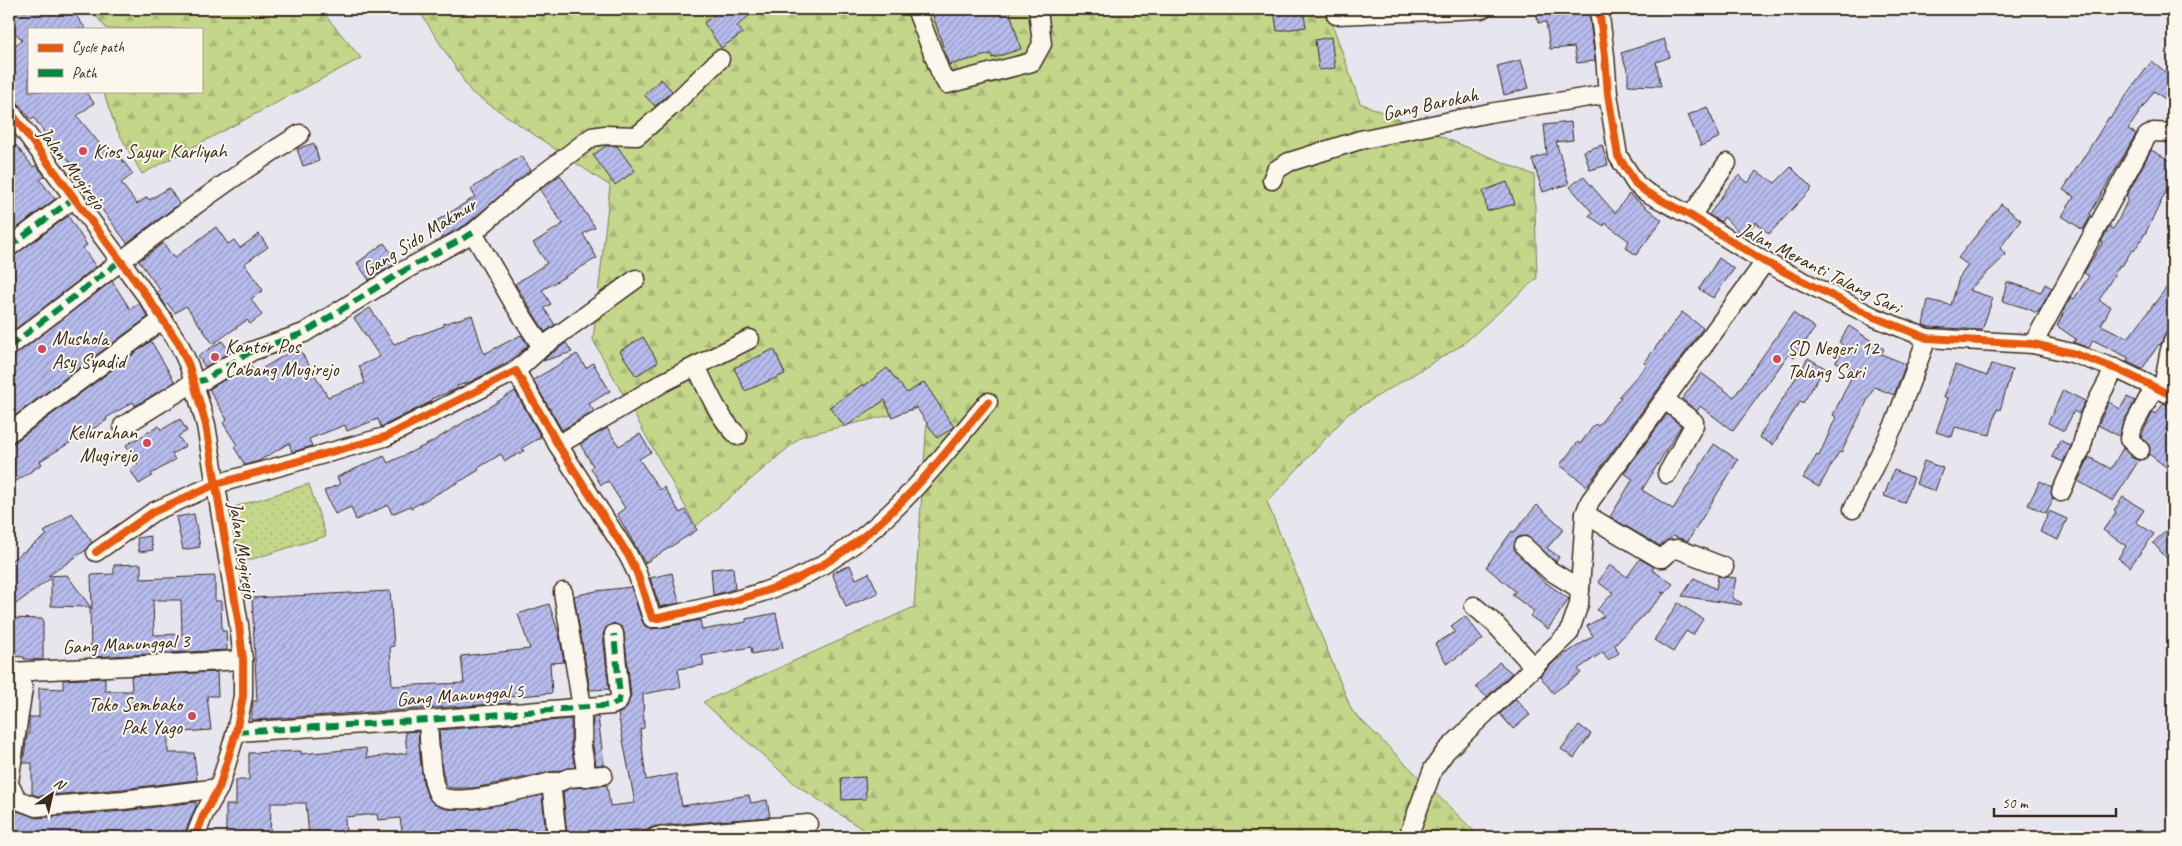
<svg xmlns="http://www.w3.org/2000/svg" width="2182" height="846" viewBox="0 0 2182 846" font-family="Caveat,sans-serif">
	<defs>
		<pattern id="grass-dots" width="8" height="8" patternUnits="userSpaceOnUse" patternTransform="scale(1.25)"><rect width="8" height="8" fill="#c4d68a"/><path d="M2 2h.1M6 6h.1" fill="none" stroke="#a9b877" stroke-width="1.8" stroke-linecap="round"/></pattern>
		<pattern id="forest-firs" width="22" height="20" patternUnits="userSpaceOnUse" patternTransform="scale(1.25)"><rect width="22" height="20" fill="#c4d68a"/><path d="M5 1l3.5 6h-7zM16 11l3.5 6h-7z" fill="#a9b877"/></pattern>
		<pattern id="building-hatch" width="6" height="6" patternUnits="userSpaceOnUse" patternTransform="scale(1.25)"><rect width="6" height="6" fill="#b7bcee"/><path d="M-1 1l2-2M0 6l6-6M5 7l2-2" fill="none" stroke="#9699c0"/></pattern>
	</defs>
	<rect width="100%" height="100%" fill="#e7e5ed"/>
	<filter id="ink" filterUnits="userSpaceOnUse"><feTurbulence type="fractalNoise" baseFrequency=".02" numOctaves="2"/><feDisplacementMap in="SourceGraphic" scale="10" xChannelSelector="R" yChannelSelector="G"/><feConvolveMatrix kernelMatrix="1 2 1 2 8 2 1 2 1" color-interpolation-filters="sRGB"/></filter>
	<g filter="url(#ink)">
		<polygon fill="url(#grass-dots)" stroke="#808054" points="309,484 326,536 243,562 228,509"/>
		<g fill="url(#forest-firs)" stroke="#808054">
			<polygon points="90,9 320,9 361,58 142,174 116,128 103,91 201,91 201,29 107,29"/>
			<polygon points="418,9 1327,9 1360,103 1534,175 1537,278 1462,345 1348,414 1267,502 1352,711 1480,837 874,837 795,784 703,702 914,607 928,406 802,436 696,526 593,340 610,186 471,92"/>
		</g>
		<g fill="url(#building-hatch)" stroke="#3b2a1e" fill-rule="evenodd">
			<polygon points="9,9 71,9 86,29 29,29 29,91 85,91 94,103 77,116 108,154 114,149 133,174 121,183 137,204 147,197 149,200 169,188 179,204 127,243 77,176 80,174 60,150 58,152 34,118 31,120 9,91 9,50 22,40 9,26"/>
			<polygon points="723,9 757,9 737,26 743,33 721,48 704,23"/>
			<polygon points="931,9 1009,9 1021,49 992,58 991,54 949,65"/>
			<polygon points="1274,9 1303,9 1306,27 1277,31"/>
			<polygon points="1536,9 1581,9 1581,13 1589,12 1595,61 1577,63 1574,47 1550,49 1546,22 1538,23"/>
			<polygon points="1331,37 1335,68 1319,70 1315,40"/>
			<polygon points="1664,39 1670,57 1656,62 1661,86 1628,85 1628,72 1621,53"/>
			<polygon points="1521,60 1529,88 1504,95 1497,66"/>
			<polygon points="2152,61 2173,78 2173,105 2154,91 2128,129 2136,134 2090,214 2091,215 2083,230 2062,216 2074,197 2063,190 2109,117 2110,118"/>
			<polygon points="661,79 672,91 655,106 644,95"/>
			<polygon points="1707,107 1720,137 1701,146 1688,115"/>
			<polygon points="1571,122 1573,140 1556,142 1569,184 1543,192 1532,159 1547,154 1544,125"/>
			<polygon points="314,143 319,161 303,166 297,149"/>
			<polygon points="16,145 33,167 36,165 45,176 40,180 55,199 9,234 9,150"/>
			<polygon points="1602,145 1608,165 1590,170 1584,151"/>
			<polygon points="606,146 617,146 635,171 615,185 593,155"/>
			<polygon points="2151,150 2173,162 2173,177 2146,232 2134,251 2132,250 2122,266 2120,265 2099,300 2111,307 2101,325 2128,338 2173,279 2173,331 2166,333 2160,345 2159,344 2142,369 2126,361 2129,358 2093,340 2089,348 2073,342 2076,339 2057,326 2071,297 2074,299 2089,276 2084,273 2103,242 2101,242 2109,227 2113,229 2117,223 2128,199 2126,197"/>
			<polygon points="521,156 531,170 467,224 442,238 433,223 475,197 471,189"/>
			<polygon points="1791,167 1812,188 1769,234 1756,222 1743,236 1724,217 1721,222 1709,215 1726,190 1739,175 1748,183 1756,171 1775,183"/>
			<polygon points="560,175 595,227 583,234 597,258 542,290 551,304 544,308 555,325 545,332 515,284 547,263 533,243 563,224 540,190"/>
			<polygon points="1583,176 1615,213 1629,194 1662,220 1636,255 1625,247 1629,241 1605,223 1604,226 1589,216 1592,212 1570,187"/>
			<polygon points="1507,182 1515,204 1487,211 1483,191"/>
			<polygon points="2001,204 2021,220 2000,248 2006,255 1969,290 1993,298 1982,330 1929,327 1923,325 1928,300 1951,305 1959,278 1968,265 1958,258"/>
			<polygon points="68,216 87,245 83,248 96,267 9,334 9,257 15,255"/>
			<polygon points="216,227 228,244 234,240 240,248 259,234 268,247 244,264 263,290 251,299 262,315 250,324 247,320 213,344 186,306 175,313 168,304 166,306 157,292 160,290 139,261 163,243 174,258"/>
			<polygon points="384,243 398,262 369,280 357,263"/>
			<polygon points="1719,258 1734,269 1713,298 1699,289"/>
			<polygon points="112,281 130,309 139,303 148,317 9,420 9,357 15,355"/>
			<polygon points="2007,282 2041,292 2045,284 2052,288 2039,311 2036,313 2029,309 2002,301"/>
			<polygon points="370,308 394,344 444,326 443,324 472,315 484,354 521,335 528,345 513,359 490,372 470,382 457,386 457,389 431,399 432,401 381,427 378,419 347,431 345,425 309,439 312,446 292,452 289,443 259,461 245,465 234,447 237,445 223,423 227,420 209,389 250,365 255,373 298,347 328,397 365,383 359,366 380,357 354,318"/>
			<polygon points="1682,312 1703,328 1587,486 1560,465 1578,442 1580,444 1595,424 1598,426 1621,397 1619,396 1647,365 1644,363"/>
			<polygon points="1793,313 1815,328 1794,358 1789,354 1733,431 1700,406 1697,411 1682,399 1701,373 1734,397"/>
			<polygon points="1849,326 1884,349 1881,354 1906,364 1894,395 1874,387 1841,453 1839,452 1819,487 1803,478 1817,455 1819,456 1836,417 1833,415 1855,370 1836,362 1844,346 1839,342"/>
			<polygon points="643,337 658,362 636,376 620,351"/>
			<polygon points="151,341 175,382 135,406 133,402 106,418 107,420 40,461 42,464 9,486 9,443 15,442"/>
			<polygon points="222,341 230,352 205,367 198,356"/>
			<polygon points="566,343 572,352 543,361 549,355"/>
			<polygon points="774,349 785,374 745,391 734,368"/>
			<polygon points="577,354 586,368 593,363 610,391 589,404 594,411 562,430 533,380"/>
			<polygon points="1808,358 1825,368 1803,403 1800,401 1773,445 1759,437"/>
			<polygon points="1991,364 2012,370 2000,410 1997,409 1990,435 1955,427 1952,437 1936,432 1948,398 1944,397 1955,365 1987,376"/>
			<polygon points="887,368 907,393 924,382 954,427 937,438 916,407 892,417 885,400 845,427 830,407 863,384 864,386"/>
			<polygon points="2063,390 2085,401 2079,414 2074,411 2064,431 2048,423"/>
			<polygon points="515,391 541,437 522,448 524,451 505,461 501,454 478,468 479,470 464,479 411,508 410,506 392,514 388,505 356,520 351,507 335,514 324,491 340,484 337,477 384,456 388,463 430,443"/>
			<polygon points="2127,397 2135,401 2122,425 2119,436 2098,425 2109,402 2120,409"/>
			<polygon points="2164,403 2173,407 2173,419 2165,429 2173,436 2173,458 2166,467 2149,454 2150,447 2141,436 2153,412 2156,414"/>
			<polygon points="1667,414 1681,426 1642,490 1673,509 1714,444 1738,460 1688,541 1673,536 1660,546 1610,517 1633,479 1624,473"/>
			<polygon points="180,419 187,431 178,436 185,446 172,454 175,460 151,474 152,476 139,484 130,470 138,465 126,445 159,426 161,430"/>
			<polygon points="607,428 619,446 640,434 651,452 639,459 660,490 664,487 680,513 685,510 697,530 645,563 617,514 625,508 608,481 601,485 591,468 593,466 580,444"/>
			<polygon points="2060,440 2071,446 2063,462 2052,457"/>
			<polygon points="2123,448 2132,458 2139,460 2113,501 2078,481 2089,457 2111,469"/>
			<polygon points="1924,461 1943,468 1935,491 1916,484"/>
			<polygon points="1894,470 1914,478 1904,503 1884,496"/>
			<polygon points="2040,481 2052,487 2051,493 2053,499 2046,513 2028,505"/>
			<polygon points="2123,497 2144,510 2136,522 2154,534 2130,567 2118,558 2126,546 2103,530 2116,512 2114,510"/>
			<polygon points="1537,505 1564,529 1547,548 1559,557 1556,562 1526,536 1517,538 1514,548 1542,580 1569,599 1548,629 1530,616 1534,611 1512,595 1515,591 1486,567 1512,531 1514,532"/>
			<polygon points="2049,511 2067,519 2058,540 2040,532"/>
			<path d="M72,513L92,542L86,550L48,576L67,575L92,609L91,575L114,574V565L141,564V579L215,576V601H221L222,631H226L227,650L91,657L90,607L51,606V578L9,609V562L47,535L44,532ZM153,600H181L182,634L154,635Z"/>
			<polygon points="194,514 200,547 183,550 176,517"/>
			<polygon points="2173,524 2173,565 2153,543"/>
			<polygon points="150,536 153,550 139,552 137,538"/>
			<polygon points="1640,559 1654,567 1652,570 1673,584 1665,593 1661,592 1664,594 1615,645 1619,653 1608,660 1603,652 1578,669 1581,673 1553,693 1540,676 1556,660 1593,636 1587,626 1604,616 1597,610 1613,593 1598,582 1610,565 1627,577"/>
			<polygon points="850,565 856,579 869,573 878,593 846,607 832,573"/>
			<polygon points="733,567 735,589 713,595 711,569"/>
			<polygon points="672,573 679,603 660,607 650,578"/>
			<polygon points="1718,576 1736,578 1732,598 1742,603 1741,605 1682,596 1694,578 1716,589"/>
			<polygon points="631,587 642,621 645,626 651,629 661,628 700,620 702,630 746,622 746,619 776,613 783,648 752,654 751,647 702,656 704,665 678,669 681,687 643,694 644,728 640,729 646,780 676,774 682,806 749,795 751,803 767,800 770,817 655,826 642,832 641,829 588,835 588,837 567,837 563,792 571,788 607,785 610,806 635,803 618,714 626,709 631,695 624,632 622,627 613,623 605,629 603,635 609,689 590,690 574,596 596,591"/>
			<polygon points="390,591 394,646 390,647 392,686 464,683 461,656 530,649 518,614 549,604 559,634 564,662 550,663 552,693 510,697 510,703 251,720 253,701 257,701 252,598"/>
			<polygon points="1678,603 1703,619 1693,635 1686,631 1673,652 1654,640"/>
			<polygon points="1465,616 1483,639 1447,664 1435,644 1455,632 1451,626"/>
			<polygon points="9,618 43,619 43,660 24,659 24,657 9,656"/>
			<polygon points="1499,662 1512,673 1487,697 1476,687"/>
			<polygon points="217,672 218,696 207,696 211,730 168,733 168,753 194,753 197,780 122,789 38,796 32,794 32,763 23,763 24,757 27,734 29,734 29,717 39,717 39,688 63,689 63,680 105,678 105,691 132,691 131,676"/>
			<polygon points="1516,699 1530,715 1513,729 1500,714"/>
			<polygon points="593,717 598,717 604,765 596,765 593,746"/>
			<polygon points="571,719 571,747 575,767 474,788 449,788 446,785 442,769 439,730"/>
			<polygon points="1579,725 1591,734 1574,758 1561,749"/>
			<polygon points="418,731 423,783 427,795 434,804 446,809 476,809 542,795 546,837 403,837 400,818 378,820 377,814 345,817 346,837 309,837 306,803 271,803 270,837 226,837 226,805 236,805 236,780 249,780 249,753 301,751 301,754 366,748 367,758 407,753 405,732"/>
			<polygon points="865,777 866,799 842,800 841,778"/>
			<polygon points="196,802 196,806 186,830 183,832 183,837 157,837 156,835 135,837 9,837 9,812 17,811 37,818 124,811"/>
		</g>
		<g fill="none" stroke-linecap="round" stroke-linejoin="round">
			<g stroke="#3b2a1e" stroke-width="21">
				<g id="minor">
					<polyline points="916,9 941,74 947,84 1032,62 1042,44 1038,9"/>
					<polyline points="1599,9 1605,56 1608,94 1618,156 1636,184 1646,192 1691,216 1765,262 1874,317 1927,338 2033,344 2072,353 2119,370 2173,396"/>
					<polyline points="1336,15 1482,9"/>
					<polyline points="9,110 148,298 179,344 189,366 206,425 239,625 243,660 243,696 236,732 219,788 204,814 195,837"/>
					<polyline points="1272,180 1276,170 1289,162 1360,140 1489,113 1608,94"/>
					<polyline points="1691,216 1727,163"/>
					<polyline points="473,233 513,302 542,347"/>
					<polyline points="9,247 74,198"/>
					<polyline points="2033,344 2147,136 2154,132 2173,133"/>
					<path d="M9,347C105,275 198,197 300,134"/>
					<path d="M696,366C708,391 718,417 738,436"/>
					<polyline points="516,371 542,347 636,279"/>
					<path d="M2161,390C2168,374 2166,357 2173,341"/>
					<polyline points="1665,400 1694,422 1694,425 1667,474"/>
					<polyline points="123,426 194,382 204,380 252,351 304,333 405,270 473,233 522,190 592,137 605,135 637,136 674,104 720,59"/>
					<polyline points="9,433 163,319"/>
					<polyline points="558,445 664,382 750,339"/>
					<polyline points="2140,450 2129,439 2131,430 2154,388"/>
					<polyline points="2061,492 2081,449 2090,415 2115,368"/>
					<polyline points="1853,509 1895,423 1927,338"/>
					<polyline points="1585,514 1659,558 1663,558 1671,550 1678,549 1724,567"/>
					<polyline points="1524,546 1549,570 1580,589"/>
					<path d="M96,552L153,512L216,484L385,437L516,371L558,445L628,555L637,573L652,618H659C704,608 751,599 794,580C880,540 930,471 988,402"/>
					<polyline points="563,592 582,707 582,747 587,777"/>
					<polyline points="1474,606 1494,623 1534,667"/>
					<polyline points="9,671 18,676 23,688 9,782"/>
					<polyline points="11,672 243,660"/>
					<path d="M428,720C429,735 430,785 439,795C451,809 533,787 551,782L557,837"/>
					<polyline points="236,732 428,720 612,705 618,702 620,696 614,634"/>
					<polyline points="551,782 559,782 568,778 603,775"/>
					<polyline points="9,785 18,800 36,807 123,800 219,788"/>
					<polyline points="656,837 808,824"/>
					<polyline points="1408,837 1433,769 1446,751 1569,633 1579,604 1585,514 1590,501 1765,262"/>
				</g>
			</g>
			<use href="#minor" stroke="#fbf7ec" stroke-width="18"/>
			<g stroke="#00873e" stroke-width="6" stroke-dasharray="12 6" stroke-linecap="butt">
				<polyline points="9,247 74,198"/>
				<polyline points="9,347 120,261"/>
				<polyline points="194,382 204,380 252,351 304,333 405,270 473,233"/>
				<polyline points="236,732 428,720 612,705 618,702 620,696 614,634"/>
			</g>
			<g stroke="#fbf7ec" stroke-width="11">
				<g id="cycleway">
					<polyline points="1599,9 1605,56 1608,94 1618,156 1636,184 1646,192 1691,216 1765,262 1874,317 1927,338 2033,344 2072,353 2119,370 2173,396"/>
					<polyline points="9,110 148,298 179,344 189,366 206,425 239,625 243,660 243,696 236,732 219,788 204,814 195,837"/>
					<path d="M96,552L153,512L216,484L385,437L516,371L558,445L628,555L637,573L652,618H659C704,608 751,599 794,580C880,540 930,471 988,402"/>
				</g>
			</g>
			<use href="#cycleway" stroke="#e8590c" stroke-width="8"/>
		</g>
	</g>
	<g fill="#d1495b" stroke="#fbf7ec" stroke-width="2">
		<circle cx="83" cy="151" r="5"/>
		<circle cx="42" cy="349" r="5"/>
		<circle cx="215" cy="357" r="5"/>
		<circle cx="1777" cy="359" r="5"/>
		<circle cx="147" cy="443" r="5"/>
		<circle cx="192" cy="716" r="5"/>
	</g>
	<g text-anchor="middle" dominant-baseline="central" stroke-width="4" stroke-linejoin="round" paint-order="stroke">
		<g font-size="20" fill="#3b2a1e" stroke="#fbf7ec">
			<text transform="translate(1430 104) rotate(-12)">Gang Barokah</text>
			<text transform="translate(72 168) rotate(53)">Jalan Mugirejo</text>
			<text transform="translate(419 237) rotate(-32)">Gang Sido Makmur</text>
			<text transform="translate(1820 268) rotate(27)">Jalan Meranti Talang Sari</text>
			<text transform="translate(243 550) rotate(81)">Jalan Mugirejo</text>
			<text transform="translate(126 644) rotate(-3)">Gang Manunggal 3</text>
			<text transform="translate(460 695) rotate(-4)">Gang Manunggal 5</text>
		</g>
		<g font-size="20" fill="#3b2a1e" stroke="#fbf7ec" text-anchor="start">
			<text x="93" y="151">Kios Sayur Karliyah</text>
			<text x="52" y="338">Mushola<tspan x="52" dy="23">Asy Syadid</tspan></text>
			<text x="225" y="346">Kantor Pos<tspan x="225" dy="23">Cabang Mugirejo</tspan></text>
			<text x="1787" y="348">SD Negeri 12<tspan x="1787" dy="23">Talang Sari</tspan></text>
			<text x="137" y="432" text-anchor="end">Kelurahan<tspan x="137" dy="23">Mugirejo</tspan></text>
			<text x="182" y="704" text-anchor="end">Toko Sembako<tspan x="182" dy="23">Pak Yago</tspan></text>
		</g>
	</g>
	<rect width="2182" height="846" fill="none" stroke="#fbf7ec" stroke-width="30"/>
	<rect x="15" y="15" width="2152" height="816" fill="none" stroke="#3b2a1e" stroke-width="2" filter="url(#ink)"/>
	<rect x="28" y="28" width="175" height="65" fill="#fbf7ec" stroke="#aea59a"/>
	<rect x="38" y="44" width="25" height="8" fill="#e8590c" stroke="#aea59a"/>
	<text x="72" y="52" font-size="15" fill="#3b2a1e">Cycle path</text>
	<rect x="38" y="69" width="25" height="8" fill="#00873e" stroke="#aea59a"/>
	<text x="72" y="78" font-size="15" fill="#3b2a1e">Path</text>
	<g transform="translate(52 794) rotate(34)" stroke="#fbf7ec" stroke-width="4" paint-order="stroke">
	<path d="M0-4L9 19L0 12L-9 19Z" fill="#3b2a1e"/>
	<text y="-8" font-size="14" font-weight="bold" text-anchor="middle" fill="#3b2a1e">N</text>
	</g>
	<path d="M1994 808v8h122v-8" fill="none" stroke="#3b2a1e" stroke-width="2.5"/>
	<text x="2002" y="808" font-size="15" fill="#3b2a1e" stroke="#fbf7ec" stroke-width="4" paint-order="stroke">50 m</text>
</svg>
